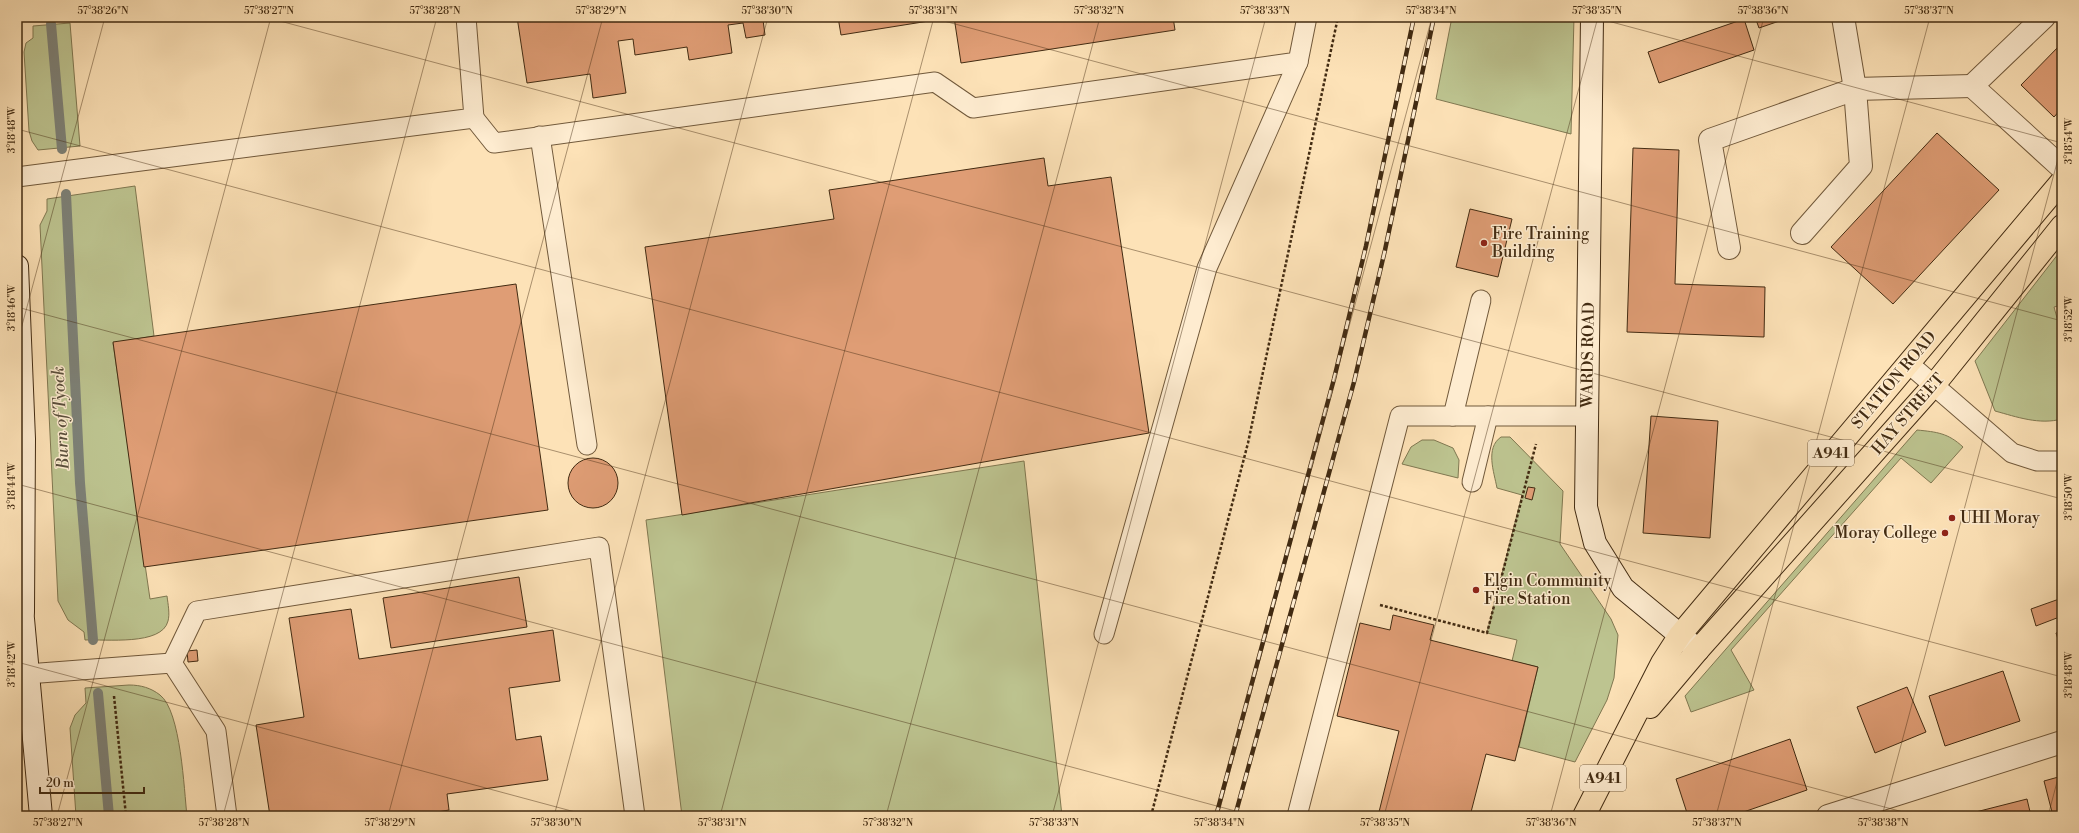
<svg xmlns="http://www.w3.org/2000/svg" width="2079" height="833" viewBox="0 0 2079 833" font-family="'Libre Bodoni',serif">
	<rect width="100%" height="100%" fill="#fde2b7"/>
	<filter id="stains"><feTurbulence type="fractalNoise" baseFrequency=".005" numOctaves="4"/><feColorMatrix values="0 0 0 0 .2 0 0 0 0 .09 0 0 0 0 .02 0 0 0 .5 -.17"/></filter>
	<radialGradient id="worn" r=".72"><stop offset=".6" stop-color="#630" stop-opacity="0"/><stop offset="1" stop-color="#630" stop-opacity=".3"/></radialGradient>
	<g fill="#bdc490" stroke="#807851">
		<polygon points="1452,17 1574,17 1571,134 1436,99"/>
		<polygon points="70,23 80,146 38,150 32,141 29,131 24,52 26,43 33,38 33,26"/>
		<path d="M135,186L154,336L113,343L150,599L167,596C168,604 170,614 168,621C162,646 105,639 85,640L84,632L68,620L58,601L40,225L47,211V199Z"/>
		<path d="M2062,249V305L2054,307L2062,336V419C2039,425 2017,417 1995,411L1975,361Z"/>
		<path d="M1917,430C1937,432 1948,433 1963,447L1931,483L1901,458L1731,650L1754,690L1691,712L1685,696Z"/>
		<path d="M1501,437H1510L1563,491L1560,544L1611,619L1618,635L1614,678L1607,700L1575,762L1519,747L1538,667L1512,661L1517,640L1487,633L1522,495L1497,488C1494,472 1485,448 1501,437Z"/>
		<polygon points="1422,440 1434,440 1453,448 1459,460 1458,478 1402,464 1411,447"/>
		<polygon points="1024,461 1062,816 682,816 646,520"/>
		<path d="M129,685C141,685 151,688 160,695C181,711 184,790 187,816H76L70,728L75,715L86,703L85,688Z"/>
	</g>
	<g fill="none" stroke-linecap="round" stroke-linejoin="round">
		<g stroke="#7d8177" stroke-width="10">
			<polyline points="51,24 62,149"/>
			<polyline points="66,194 80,483 93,640"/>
			<polyline points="98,693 109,816"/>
		</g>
	</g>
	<g fill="#df9d75" stroke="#422b12">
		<polygon points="517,17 781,17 763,20 765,35 746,38 743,23 728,25 732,53 689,60 687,47 635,55 633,39 618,41 626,93 593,98 590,74 527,83"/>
		<polygon points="838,17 1173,17 1175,30 961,63 954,17 841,35"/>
		<polygon points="1755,17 1791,17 1759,28"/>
		<polygon points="1744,19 1754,50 1659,83 1648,52"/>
		<polygon points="2062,43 2062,108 2054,117 2021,85"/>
		<polygon points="1937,133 1999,190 1893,304 1831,247"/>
		<polygon points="1633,148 1679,150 1675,284 1765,287 1764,337 1627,332"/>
		<polygon points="1044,158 1048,186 1111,177 1149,433 682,515 645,247 834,219 829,190"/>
		<polygon points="1470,209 1512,219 1498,277 1456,267"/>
		<polygon points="516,284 548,510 144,567 113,342"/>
		<polygon points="1651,416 1718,421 1710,538 1643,533"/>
		<circle cx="593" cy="483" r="25"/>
		<polygon points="1528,487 1535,488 1532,500 1525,498"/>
		<polygon points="519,577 527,627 391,648 383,598"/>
		<polygon points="2062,598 2062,616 2036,626 2031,609"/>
		<polygon points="351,609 359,659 553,630 560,681 509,688 516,740 541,736 548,780 447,794 449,810 415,816 270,816 256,725 304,717 289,618"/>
		<polygon points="1393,615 1434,625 1430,640 1538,667 1515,761 1486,754 1470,816 1378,816 1399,731 1337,716 1360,623 1390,630"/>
		<polygon points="2062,631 2062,652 2056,633"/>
		<polygon points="197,650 198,661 188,662 187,651"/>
		<polygon points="2003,671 2020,721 1945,746 1929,696"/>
		<polygon points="1907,687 1926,732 1875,753 1857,707"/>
		<polygon points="1790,739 1807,790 1732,816 1688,816 1676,779"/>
		<polygon points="2062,776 2062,816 2053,816 2044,781"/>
		<polygon points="2027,799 2031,816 1960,816"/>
	</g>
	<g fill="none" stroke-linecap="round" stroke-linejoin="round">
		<g stroke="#71593b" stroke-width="21">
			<g id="lane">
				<polyline points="474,118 494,143 935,82 973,108 1298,62 1307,17"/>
				<polyline points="540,136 587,445"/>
				<polyline points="17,177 474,118 466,17"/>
				<polyline points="1908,363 2012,453 2037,461 2062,461"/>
				<polyline points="1453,416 1481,300"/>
				<polyline points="1472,482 1488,416"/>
				<polyline points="1104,634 1207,268 1298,62"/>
				<polyline points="172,663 197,611 599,547 635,816"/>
				<polyline points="172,663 216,731 227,816"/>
				<polyline points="27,674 172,663"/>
				<polyline points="1297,816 1400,416 1587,416"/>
			</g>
		</g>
		<g stroke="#71593b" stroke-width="24">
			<g id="street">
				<polyline points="2044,17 1972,86 2062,168"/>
				<polyline points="1802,233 1861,166 1855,89 1843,17"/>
				<polyline points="1729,248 1710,140 1855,89 1972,86"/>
				<polyline points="1828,816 2062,742"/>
			</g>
		</g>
		<g stroke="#422b12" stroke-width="24">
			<g id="secondary">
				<polyline points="1592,17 1586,507 1595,543 1623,588 1698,650"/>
				<polyline points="17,266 24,439 23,612"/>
				<polyline points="21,597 41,816"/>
			</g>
		</g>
		<g stroke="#422b12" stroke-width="24">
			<g id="primary">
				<polyline points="1650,707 1698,650 1934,385 2062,226"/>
				<polyline points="1584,816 1662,663 1680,635 2062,181"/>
			</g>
		</g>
		<g stroke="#422b12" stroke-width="2.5" stroke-dasharray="3 2" stroke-linecap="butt">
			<polyline points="1380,605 1487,633 1536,444"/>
			<polyline points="114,696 126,816"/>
			<polyline points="1151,816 1248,443 1338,17"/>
		</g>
		<use href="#lane" stroke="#feecd0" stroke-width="19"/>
		<use href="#street" stroke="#feecd0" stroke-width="22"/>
		<use href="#secondary" stroke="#feecd0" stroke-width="22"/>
		<use href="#primary" stroke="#fde2b7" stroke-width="22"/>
		<g stroke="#422b12" stroke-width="4.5">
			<g id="rail">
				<polyline points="1216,816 1334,379 1366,246 1414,17"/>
				<polyline points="1235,816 1354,382 1385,250 1434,17"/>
			</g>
		</g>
		<use href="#rail" stroke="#feecd0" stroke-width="3" stroke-dasharray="9" stroke-linecap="butt"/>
	</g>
	<path fill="none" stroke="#422b12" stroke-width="1" stroke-opacity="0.45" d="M265,17L2062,499M929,17L2062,321M1593,17L2062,143M17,129L2062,677M17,307L1918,816M17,344L105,17M17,484L1254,816M17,662L590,816M57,816L271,17M223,816L437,17M388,816L603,17M554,816L768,17M720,816L934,17M886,816L1100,17M1052,816L1266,17M1218,816L1432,17M1384,816L1598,17M1550,816L1764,17M1716,816L1930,17M1882,816L2062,144M2048,816L2062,763"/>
	<g fill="#8f2418" stroke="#feecd0" stroke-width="1.5">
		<circle cx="1484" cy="243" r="4"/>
		<circle cx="1952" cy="518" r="4"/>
		<circle cx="1945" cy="533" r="4"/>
		<circle cx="1476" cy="590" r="4"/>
	</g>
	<g text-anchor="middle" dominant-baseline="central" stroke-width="3" stroke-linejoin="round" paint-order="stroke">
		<g fill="#feecd0" stroke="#7a654b" stroke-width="1">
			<rect x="1808" y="440" width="46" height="26" rx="3"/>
			<rect x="1580" y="765" width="46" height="26" rx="3"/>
		</g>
		<g font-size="15" font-weight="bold" fill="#422b12">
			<text x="1831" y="453">A941</text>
			<text x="1603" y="778">A941</text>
		</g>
		<g font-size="16" fill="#422b12" stroke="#feecd0" text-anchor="start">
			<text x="1492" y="234">Fire Training<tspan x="1492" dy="18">Building</tspan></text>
			<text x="1960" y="518">UHI Moray</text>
			<text x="1937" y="533" text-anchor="end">Moray College</text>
			<text x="1484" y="581">Elgin Community<tspan x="1484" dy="18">Fire Station</tspan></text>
		</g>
		<g font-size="16" fill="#422b12" stroke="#feecd0">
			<text transform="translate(1588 355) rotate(-89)">WARDS ROAD</text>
			<text transform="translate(1894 380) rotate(-50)">STATION ROAD</text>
			<text transform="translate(1908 414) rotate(-49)">HAY STREET</text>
		</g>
		<g font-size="17" font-style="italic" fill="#5b4f3c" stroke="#feecd0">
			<text transform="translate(61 418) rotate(-93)">Burn of Tyock</text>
		</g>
	</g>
	<rect width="2079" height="833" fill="none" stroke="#fde2b7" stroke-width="44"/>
	<path d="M40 787v6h104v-6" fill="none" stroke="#422b12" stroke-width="2"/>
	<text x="46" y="787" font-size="12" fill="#422b12" stroke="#feecd0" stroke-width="3" paint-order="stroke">20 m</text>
	<rect x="22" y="22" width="2035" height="789" fill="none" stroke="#422b12" stroke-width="1.5"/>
	<g font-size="10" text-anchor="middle" fill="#422b12">
		<text x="103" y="14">57°38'26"N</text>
		<text x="269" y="14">57°38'27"N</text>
		<text x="435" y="14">57°38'28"N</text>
		<text x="601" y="14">57°38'29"N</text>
		<text x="767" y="14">57°38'30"N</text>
		<text x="933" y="14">57°38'31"N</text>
		<text x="1099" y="14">57°38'32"N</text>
		<text x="1265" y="14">57°38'33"N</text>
		<text x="1431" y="14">57°38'34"N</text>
		<text x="1597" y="14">57°38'35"N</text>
		<text x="1763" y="14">57°38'36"N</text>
		<text x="1929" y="14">57°38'37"N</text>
		<text transform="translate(11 130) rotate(-90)" y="4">3°18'48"W</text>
		<text transform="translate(2068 141) rotate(-90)" y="4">3°18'54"W</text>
		<text transform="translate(11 308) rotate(-90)" y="4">3°18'46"W</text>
		<text transform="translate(2068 319) rotate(-90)" y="4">3°18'52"W</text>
		<text transform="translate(11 486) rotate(-90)" y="4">3°18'44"W</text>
		<text transform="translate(2068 497) rotate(-90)" y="4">3°18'50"W</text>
		<text transform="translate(11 664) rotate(-90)" y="4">3°18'42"W</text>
		<text transform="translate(2068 675) rotate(-90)" y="4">3°18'48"W</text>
		<text x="58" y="826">57°38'27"N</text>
		<text x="224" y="826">57°38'28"N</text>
		<text x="390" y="826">57°38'29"N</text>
		<text x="556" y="826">57°38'30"N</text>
		<text x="722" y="826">57°38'31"N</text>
		<text x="888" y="826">57°38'32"N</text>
		<text x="1054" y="826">57°38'33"N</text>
		<text x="1219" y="826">57°38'34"N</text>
		<text x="1385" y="826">57°38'35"N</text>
		<text x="1551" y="826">57°38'36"N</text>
		<text x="1717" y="826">57°38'37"N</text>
		<text x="1883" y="826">57°38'38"N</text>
	</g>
	<rect width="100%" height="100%" filter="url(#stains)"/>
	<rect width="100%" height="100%" fill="url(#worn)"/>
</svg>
